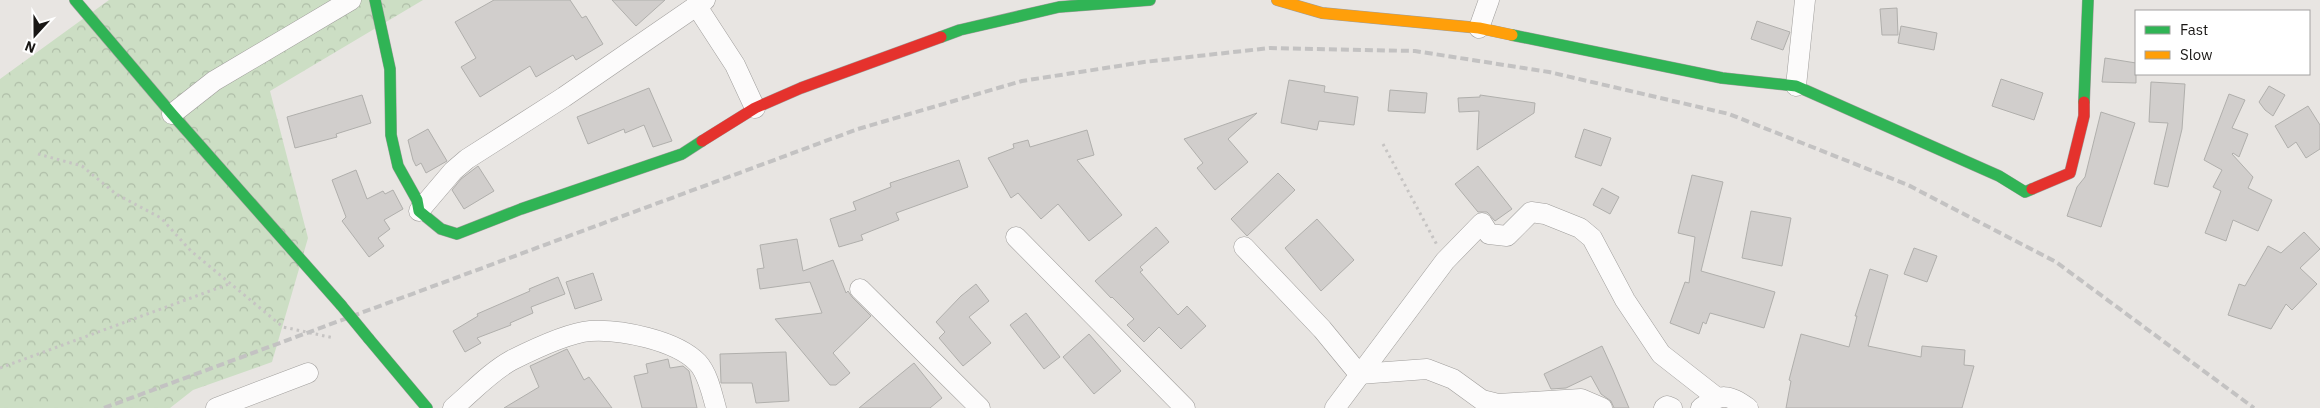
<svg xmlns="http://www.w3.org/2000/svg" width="2320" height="408" viewBox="0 0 2320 408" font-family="'IBM Plex Sans',sans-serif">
	<defs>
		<pattern id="forest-crowns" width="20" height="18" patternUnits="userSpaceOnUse" patternTransform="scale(1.25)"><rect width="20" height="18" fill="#ccdec4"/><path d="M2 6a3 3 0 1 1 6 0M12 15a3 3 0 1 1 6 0" fill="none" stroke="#afbea8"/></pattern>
	</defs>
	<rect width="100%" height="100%" fill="#e8e5e2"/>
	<polygon fill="url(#forest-crowns)" points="109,0 423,0 270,91 308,238 272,362 193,390 170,408 0,408 0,79"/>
	<g fill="#d1cecc" stroke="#b0afac">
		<polygon points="494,0 570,0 582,18 586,16 603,44 576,60 573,55 536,77 530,66 480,97 461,67 476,58 455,22"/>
		<polygon points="612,0 665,0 636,26"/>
		<polygon points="1897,8 1898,35 1882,35 1880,9"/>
		<polygon points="1757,21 1790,32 1783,50 1751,39"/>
		<polygon points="1901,26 1937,33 1934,50 1898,43"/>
		<polygon points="2105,58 2136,63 2136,83 2102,82"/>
		<polygon points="2001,79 2043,93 2034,120 1992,106"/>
		<polygon points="1289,80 1325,86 1324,92 1358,97 1354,125 1319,121 1317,130 1281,123"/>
		<polygon points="2151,82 2185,84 2182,129 2168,187 2154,184 2168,123 2149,122"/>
		<polygon points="2269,86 2285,95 2273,116 2265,110 2259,102"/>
		<polygon points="649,88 672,141 653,147 644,125 625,133 624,129 588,144 577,117"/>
		<polygon points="1390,90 1427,93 1425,113 1388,111"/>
		<polygon points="2229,94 2245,100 2232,128 2248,134 2239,157 2233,153 2232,154 2253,177 2248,188 2272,200 2258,231 2233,220 2226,241 2205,233 2221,191 2213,187 2222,170 2204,160"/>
		<polygon points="362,95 371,123 336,134 337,137 295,148 287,117"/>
		<polygon points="1480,95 1535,103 1534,113 1477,150 1479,111 1459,112 1458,98 1480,97"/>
		<polygon points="2308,106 2320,125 2320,149 2306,158 2296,142 2288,148 2275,126"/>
		<polygon points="2101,112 2135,123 2101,227 2067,216 2077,187 2085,177"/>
		<polygon points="1257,113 1228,139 1248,162 1215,190 1197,168 1203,163 1184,139"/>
		<polygon points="428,129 447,161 426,173 421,163 416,166 413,160 408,140"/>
		<polygon points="1584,129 1611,138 1601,166 1575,157"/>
		<polygon points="1087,130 1094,155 1077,160 1122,215 1089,241 1058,204 1041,219 1018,193 1011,198 988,158 1014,148 1013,144 1028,140 1030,147"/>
		<polygon points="959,160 968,187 896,213 899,220 861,235 863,240 839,247 830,219 856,210 853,202 891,187 890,183"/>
		<polygon points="478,166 494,191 464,209 452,190 461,179"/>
		<polygon points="1478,166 1512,209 1495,221 1487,212 1478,212 1455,184"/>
		<polygon points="356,170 367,199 383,191 385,194 393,190 403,209 384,220 390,229 378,238 384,246 369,257 342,221 346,217 332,180"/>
		<polygon points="1278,173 1295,190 1247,236 1231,219"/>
		<polygon points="1692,175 1723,182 1701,271 1775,292 1764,328 1710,313 1706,324 1703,322 1699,334 1670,323 1685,282 1689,283 1695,237 1678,233"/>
		<polygon points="1602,188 1619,197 1610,214 1593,205"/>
		<polygon points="1751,211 1791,218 1782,266 1742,258"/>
		<polygon points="1317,219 1354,260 1321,291 1285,248"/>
		<polygon points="1156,227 1169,242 1140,267 1143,270 1140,272 1178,315 1187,306 1206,326 1181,349 1159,327 1144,342 1127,325 1134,319 1112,297 1111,298 1095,281"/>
		<polygon points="2304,232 2320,249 2300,268 2317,284 2292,310 2286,304 2271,329 2228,315 2239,284 2245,286 2268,246 2281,253"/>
		<polygon points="797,239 803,271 833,260 846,293 848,291 852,297 871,316 833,353 850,373 836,385 830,385 775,319 822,313 810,282 760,289 757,269 764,268 760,245"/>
		<polygon points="1914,248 1937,256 1927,282 1904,274"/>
		<polygon points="1870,269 1888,275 1868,346 1921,357 1922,346 1965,350 1964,365 1974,366 1962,408 1786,408 1791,381 1789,380 1801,334 1849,347 1857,316 1855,316"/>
		<polygon points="593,273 602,300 575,309 566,282"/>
		<polygon points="558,277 565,294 531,307 533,313 510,323 511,325 477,338 481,343 465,352 453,331 478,316 477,314 530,291 529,289"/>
		<polygon points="976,284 989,301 969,317 991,343 963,366 939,338 945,332 936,322 961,296"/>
		<polygon points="1026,313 1060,357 1044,369 1010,325"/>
		<polygon points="1089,334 1121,371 1094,394 1063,357"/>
		<polygon points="1602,346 1613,370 1629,408 1614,408 1611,401 1601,394 1591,376 1566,388 1551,389 1544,374"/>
		<polygon points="567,349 584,380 589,377 612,408 504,408 539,387 530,366"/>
		<polygon points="786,352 789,401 756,403 752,383 721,383 720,354"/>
		<polygon points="668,359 670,368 683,366 689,371 697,408 642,408 634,376 648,373 646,364"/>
		<polygon points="914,363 942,398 930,408 859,408"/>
	</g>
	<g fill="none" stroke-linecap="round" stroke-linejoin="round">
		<g stroke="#9f9d9b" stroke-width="21">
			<g id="street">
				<polyline points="696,5 735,65 755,108"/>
				<polyline points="1479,28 1489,0"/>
				<polyline points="1796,86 1805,0"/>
				<polyline points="172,114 214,81 351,0"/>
				<polyline points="419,211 453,171 467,159 564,97 705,0"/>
				<polyline points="1016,237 1185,408"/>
				<polyline points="1244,247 1322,329 1359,374 1427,369 1453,379 1482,400 1498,404 1581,399 1602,408"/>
				<polyline points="860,289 980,408"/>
				<polyline points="216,408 308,373"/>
				<path d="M453,408C471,393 490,372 512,360C532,350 567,333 590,331C620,329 676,340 698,363C708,374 712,394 716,408"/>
				<polyline points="1335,408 1445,261 1482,223 1489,234 1507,236 1531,212 1545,214 1580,228 1592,238 1625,300 1661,354 1716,397"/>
				<polyline points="1664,408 1667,406 1672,408"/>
				<path d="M1701,408C1721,393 1728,394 1748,408"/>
			</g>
		</g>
		<g stroke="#9f9d9b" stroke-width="12">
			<g id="fast">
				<polyline points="75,0 172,114 341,305"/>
				<polyline points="375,0 390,69 391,135 398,166 417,200 419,211 441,229 457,234 521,209 682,154 702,141"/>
				<polyline points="1512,35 1722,78 1796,86 1999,176 2025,192 2032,189"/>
				<polyline points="941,37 960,30 1059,7 1150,0"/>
				<polyline points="2084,102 2088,0"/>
				<polyline points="369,339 427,408"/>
			</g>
		</g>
		<g stroke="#9f9d9b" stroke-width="12">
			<polyline id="slow" points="1277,0 1322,13 1479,28 1512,35"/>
		</g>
		<g stroke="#9f9d9b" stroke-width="12">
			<g id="jam">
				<polyline points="702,141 755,108 801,88 941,37"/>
				<polyline points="2032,189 2070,173 2084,116 2084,102"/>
			</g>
		</g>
		<g stroke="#c6c4c3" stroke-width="3" stroke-dasharray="2.5 4" stroke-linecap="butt">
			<polyline points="1383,144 1437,245"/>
			<polyline points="38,154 82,166 116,194 161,218 191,251 283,327 334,338"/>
			<polyline points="0,368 229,284"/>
		</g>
		<use href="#street" stroke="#fcfbfb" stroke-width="20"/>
		<use href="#fast" stroke="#30b455" stroke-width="11"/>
		<use href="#slow" stroke="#ff9f0a" stroke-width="11"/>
		<use href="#jam" stroke="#e5322d" stroke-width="11"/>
		<polyline stroke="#c3c2c2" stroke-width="4" stroke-dasharray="8 4" stroke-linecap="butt" points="104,408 858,129 1022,81 1144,62 1270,48 1415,51 1549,72 1729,114 1908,185 2056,262 2254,408"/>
		<g stroke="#9f9d9b" stroke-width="12" stroke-linecap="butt">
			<polyline id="fast-bridge" points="341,305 369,339"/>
		</g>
		<use href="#fast-bridge" stroke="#30b455" stroke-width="11"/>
	</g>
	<rect x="2135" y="10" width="175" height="65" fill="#ffffff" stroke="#a3a2a1"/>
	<rect x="2145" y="26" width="25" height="8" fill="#30b455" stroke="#a3a2a1"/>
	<text x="2180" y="35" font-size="15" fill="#191715">Fast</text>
	<rect x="2145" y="51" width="25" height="8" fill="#ff9f0a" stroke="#a3a2a1"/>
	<text x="2180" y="60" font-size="15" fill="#191715">Slow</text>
	<g transform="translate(35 35) rotate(201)" stroke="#ffffff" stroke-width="4" paint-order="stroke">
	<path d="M0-4L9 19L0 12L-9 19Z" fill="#191715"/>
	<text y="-8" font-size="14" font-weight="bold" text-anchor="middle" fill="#191715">N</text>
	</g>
</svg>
